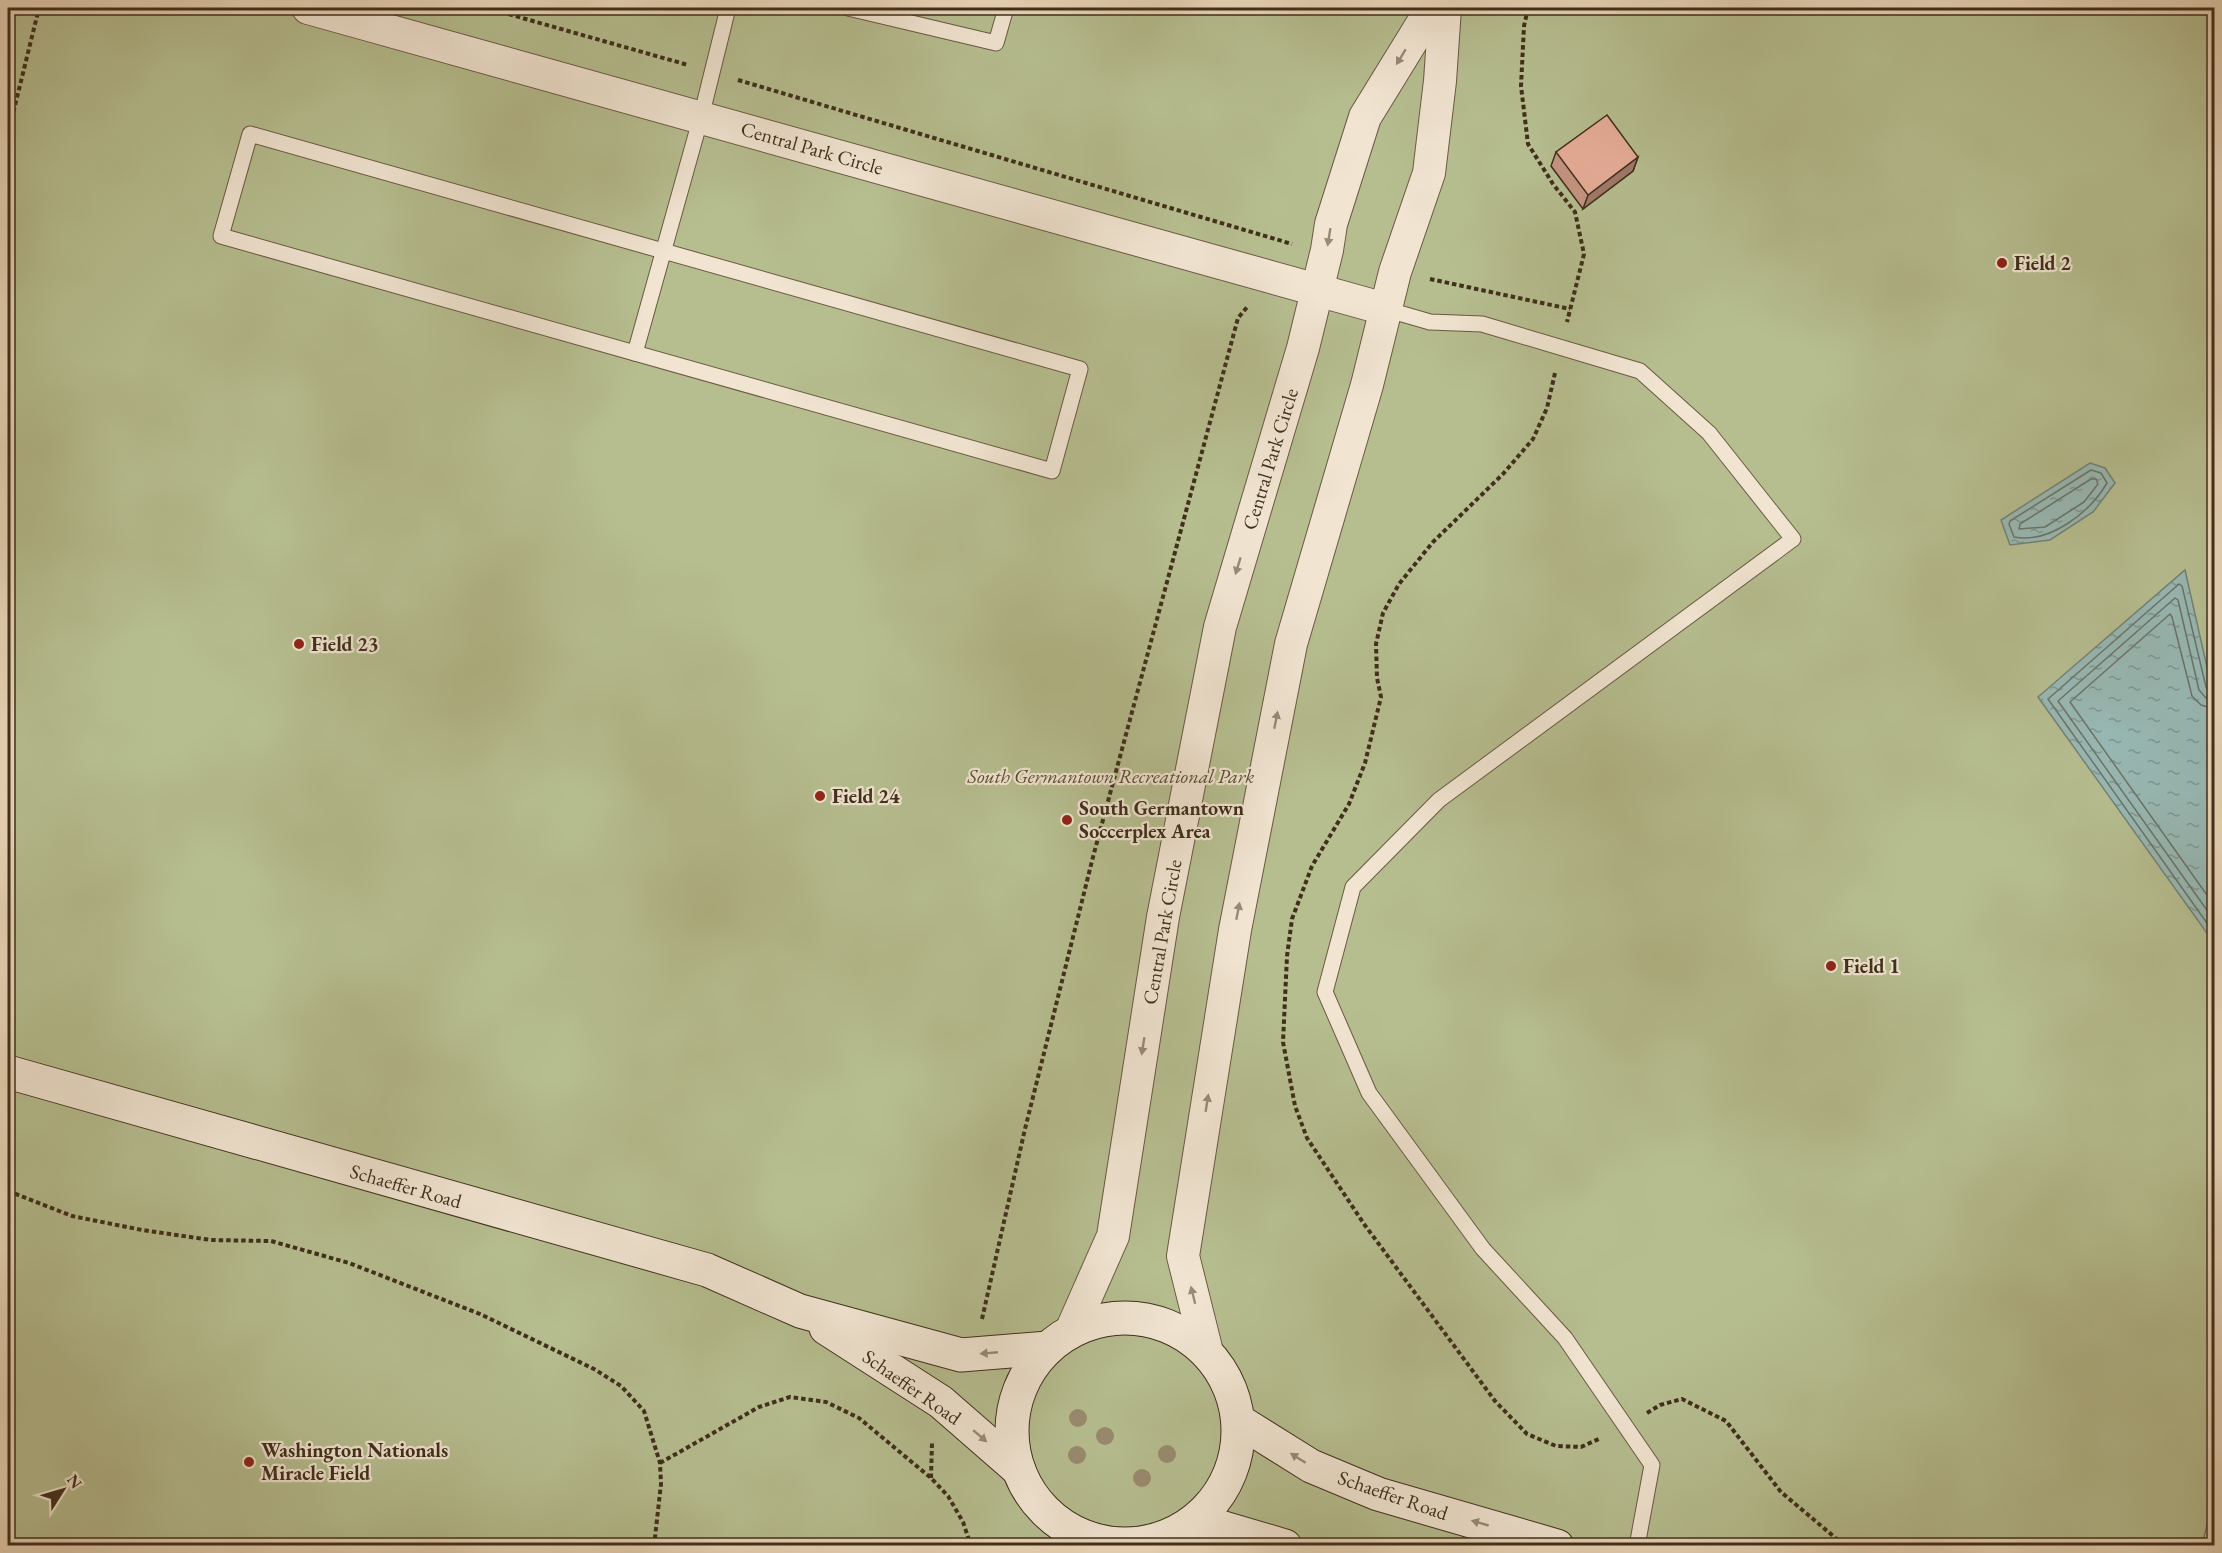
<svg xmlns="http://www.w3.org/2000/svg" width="2222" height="1553" viewBox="0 0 2222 1553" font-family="'EB Garamond',serif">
	<defs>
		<pattern id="water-ripples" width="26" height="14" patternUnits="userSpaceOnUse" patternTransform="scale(1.5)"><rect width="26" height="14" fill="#98b9b4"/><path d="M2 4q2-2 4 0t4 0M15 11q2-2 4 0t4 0" fill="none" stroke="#7d9792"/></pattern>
	</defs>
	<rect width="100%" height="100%" fill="#ead7b9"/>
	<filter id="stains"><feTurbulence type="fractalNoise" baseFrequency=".00333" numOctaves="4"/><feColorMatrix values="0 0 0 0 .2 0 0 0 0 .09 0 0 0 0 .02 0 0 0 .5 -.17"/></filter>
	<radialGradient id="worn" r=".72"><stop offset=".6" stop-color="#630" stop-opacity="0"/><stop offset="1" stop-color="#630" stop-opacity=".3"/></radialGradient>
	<polygon fill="#b6be90" stroke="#7a7656" stroke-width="1.5" points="8,8 2214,8 2214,1498 2202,1545 8,1546"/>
	<g fill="url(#water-ripples)" stroke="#748277" stroke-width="1.5">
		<polygon points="2090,463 2105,468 2115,483 2093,512 2050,540 2010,545 2001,520"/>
		<polygon points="2185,570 2214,698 2214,943 2038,697"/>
	</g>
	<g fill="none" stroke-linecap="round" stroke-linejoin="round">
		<g stroke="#6c7468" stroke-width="1.5">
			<path d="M2091,470L2101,473L2107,483C2090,512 2050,544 2014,537L2009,524L2010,521Z"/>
			<polygon points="2091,479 2096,479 2098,484 2084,502 2045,527 2019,529 2020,524"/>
			<polyline points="2214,692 2209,691 2206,687 2182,586 2179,584 2048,699 2214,933"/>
			<polyline points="2214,700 2206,698 2199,690 2178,600 2175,598 2058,701 2214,920"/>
			<polyline points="2214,709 2201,705 2192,696 2172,617 2170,614 2070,702 2214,905"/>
		</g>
		<g stroke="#6a5943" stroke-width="17">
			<g id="lane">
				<polyline points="848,8 996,43 1006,8"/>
				<polygon points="250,134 1080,369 1052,471 221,236"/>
				<polyline points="1385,309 1430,322 1482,324 1640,371 1709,433 1793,539 1439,800 1353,887 1325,992 1369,1093 1483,1249 1565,1338 1652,1465 1637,1546"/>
				<polyline points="635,353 701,117 728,8"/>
			</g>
		</g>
		<g stroke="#6a5943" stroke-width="34">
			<g id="street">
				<polyline points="308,8 1385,309"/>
				<polyline points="1071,1331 1113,1236 1163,917 1220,627 1303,348 1327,250 1331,224 1365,117 1432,8"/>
				<polyline points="1207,1352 1183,1256 1235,930 1291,644 1367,385 1395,272 1429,173 1440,81 1445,8"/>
			</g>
		</g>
		<g stroke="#3f2f1c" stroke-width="35">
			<g id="secondary">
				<polyline points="8,1072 707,1270 800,1311 961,1355 1048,1348"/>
				<circle cx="1125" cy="1431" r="113"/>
				<polyline points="826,1328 941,1402 1019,1470"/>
				<polyline points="1239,1421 1311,1466 1378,1494 1557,1546"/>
				<polyline points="1197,1520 1285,1546"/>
			</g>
		</g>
		<g stroke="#3f2f1c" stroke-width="4" stroke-dasharray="4.5 3" stroke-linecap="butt">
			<polyline points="487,8 688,65"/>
			<polyline points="1528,8 1524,26 1521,86 1528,144 1553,184 1575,212 1584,254 1567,322"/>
			<polyline points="738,80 1292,244"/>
			<polyline points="8,134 39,8"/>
			<polyline points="1430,279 1570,309"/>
			<polyline points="1555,373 1547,408 1533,439 1503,474 1433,542 1399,584 1383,613 1376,644 1377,678 1381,697 1365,763 1349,804 1312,866 1292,919 1287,956 1283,1042 1295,1106 1307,1138 1364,1224 1495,1401 1527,1434 1556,1446 1581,1447 1601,1438"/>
			<polyline points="8,1191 72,1216 142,1230 211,1240 271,1241 349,1263 480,1314 594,1369 621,1386 644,1411 660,1463 661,1484 654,1546"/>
			<polyline points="982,1319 1025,1129 1093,857 1238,318 1248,306"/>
			<polyline points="1647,1413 1660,1405 1682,1399 1726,1421 1781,1492 1845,1546"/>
			<polyline points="660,1463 759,1407 790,1397 826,1402 859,1418 931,1478 948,1496 963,1522 971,1546"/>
			<polyline points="931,1478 932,1443"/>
		</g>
		<use href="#lane" stroke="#f1e5d2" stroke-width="15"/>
		<use href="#street" stroke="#f1e5d2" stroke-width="32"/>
		<use href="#secondary" stroke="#f1e5d2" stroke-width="33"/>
	</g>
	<g fill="#998b6f">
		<circle cx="1078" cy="1418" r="9"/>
		<circle cx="1105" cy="1436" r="9"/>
		<circle cx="1167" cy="1454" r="9"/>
		<circle cx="1077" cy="1455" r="9"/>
		<circle cx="1142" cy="1478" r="9"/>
	</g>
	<polygon fill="#c69583" stroke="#3f2f1c" stroke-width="1.5" points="1556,152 1638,157 1633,171 1583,209 1551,166"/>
	<polygon fill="#a1796a" stroke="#3f2f1c" stroke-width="1.5" points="1638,157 1633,171 1583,209 1588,195"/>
	<polygon fill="#e6ad98" stroke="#3f2f1c" stroke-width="1.5" points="1607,115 1638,157 1588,195 1556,152"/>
	<defs><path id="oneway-solid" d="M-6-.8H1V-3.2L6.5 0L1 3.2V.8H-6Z" transform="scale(1.5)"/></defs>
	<g fill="#988a77">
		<use href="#oneway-solid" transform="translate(1401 57) rotate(121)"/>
		<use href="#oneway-solid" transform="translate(1329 237) rotate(99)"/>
		<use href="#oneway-solid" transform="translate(1238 566) rotate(107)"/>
		<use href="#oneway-solid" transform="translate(1276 720) rotate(-79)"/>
		<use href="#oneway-solid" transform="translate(1238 911) rotate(-79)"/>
		<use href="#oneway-solid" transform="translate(1143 1046) rotate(99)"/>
		<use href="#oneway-solid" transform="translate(1207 1103) rotate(-81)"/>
		<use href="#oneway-solid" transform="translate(1193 1295) rotate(-104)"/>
		<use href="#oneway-solid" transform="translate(989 1353) rotate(175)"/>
		<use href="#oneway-solid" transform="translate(980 1436) rotate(41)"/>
		<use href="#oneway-solid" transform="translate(1298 1458) rotate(-148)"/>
		<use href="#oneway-solid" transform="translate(1480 1523) rotate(-164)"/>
	</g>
	<g fill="#8f2418" stroke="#f1e5d2" stroke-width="2">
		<circle cx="2002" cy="263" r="6"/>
		<circle cx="299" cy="644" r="6"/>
		<circle cx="820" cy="796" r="6"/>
		<circle cx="1067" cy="820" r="6"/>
		<circle cx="1831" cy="966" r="6"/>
		<circle cx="249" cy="1462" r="6"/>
	</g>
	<g text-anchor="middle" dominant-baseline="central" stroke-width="4.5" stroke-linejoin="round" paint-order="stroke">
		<g font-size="20" fill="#3f2f1c" stroke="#f1e5d2">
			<text transform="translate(812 148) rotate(16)">Central Park Circle</text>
			<text transform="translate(1270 459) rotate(-73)">Central Park Circle</text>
			<text transform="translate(1162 932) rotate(-80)">Central Park Circle</text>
			<text transform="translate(406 1186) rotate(16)">Schaeffer Road</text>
			<text transform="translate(912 1387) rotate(35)">Schaeffer Road</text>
			<text transform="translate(1393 1495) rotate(19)">Schaeffer Road</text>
		</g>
		<g font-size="20" font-weight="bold" fill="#3f2f1c" stroke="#f1e5d2" text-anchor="start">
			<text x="2014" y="263">Field 2</text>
			<text x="311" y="644">Field 23</text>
			<text x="832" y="796">Field 24</text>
			<text x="1079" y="808">South Germantown<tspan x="1079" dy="23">Soccerplex Area</tspan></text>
			<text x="1843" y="966">Field 1</text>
			<text x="261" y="1450">Washington Nationals<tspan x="261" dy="23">Miracle Field</tspan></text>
		</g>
		<g font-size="20" font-style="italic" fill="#574c33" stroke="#f1e5d2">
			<text x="1111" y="776">South Germantown Recreational Park</text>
		</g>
	</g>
	<rect width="2222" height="1553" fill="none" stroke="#ead7b9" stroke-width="30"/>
	<rect x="9" y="9" width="2204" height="1535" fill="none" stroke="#3f2f1c" stroke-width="3"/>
	<rect x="15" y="15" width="2192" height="1523" fill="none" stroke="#3f2f1c" stroke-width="1.5"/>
	<g transform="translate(63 1490) rotate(53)" stroke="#f1e5d2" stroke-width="4.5" paint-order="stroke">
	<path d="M0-4.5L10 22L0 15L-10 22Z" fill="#3f2f1c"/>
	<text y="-9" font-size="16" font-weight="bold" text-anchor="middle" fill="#3f2f1c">N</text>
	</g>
	<rect width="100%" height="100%" filter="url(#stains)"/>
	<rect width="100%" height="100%" fill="url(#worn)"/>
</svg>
